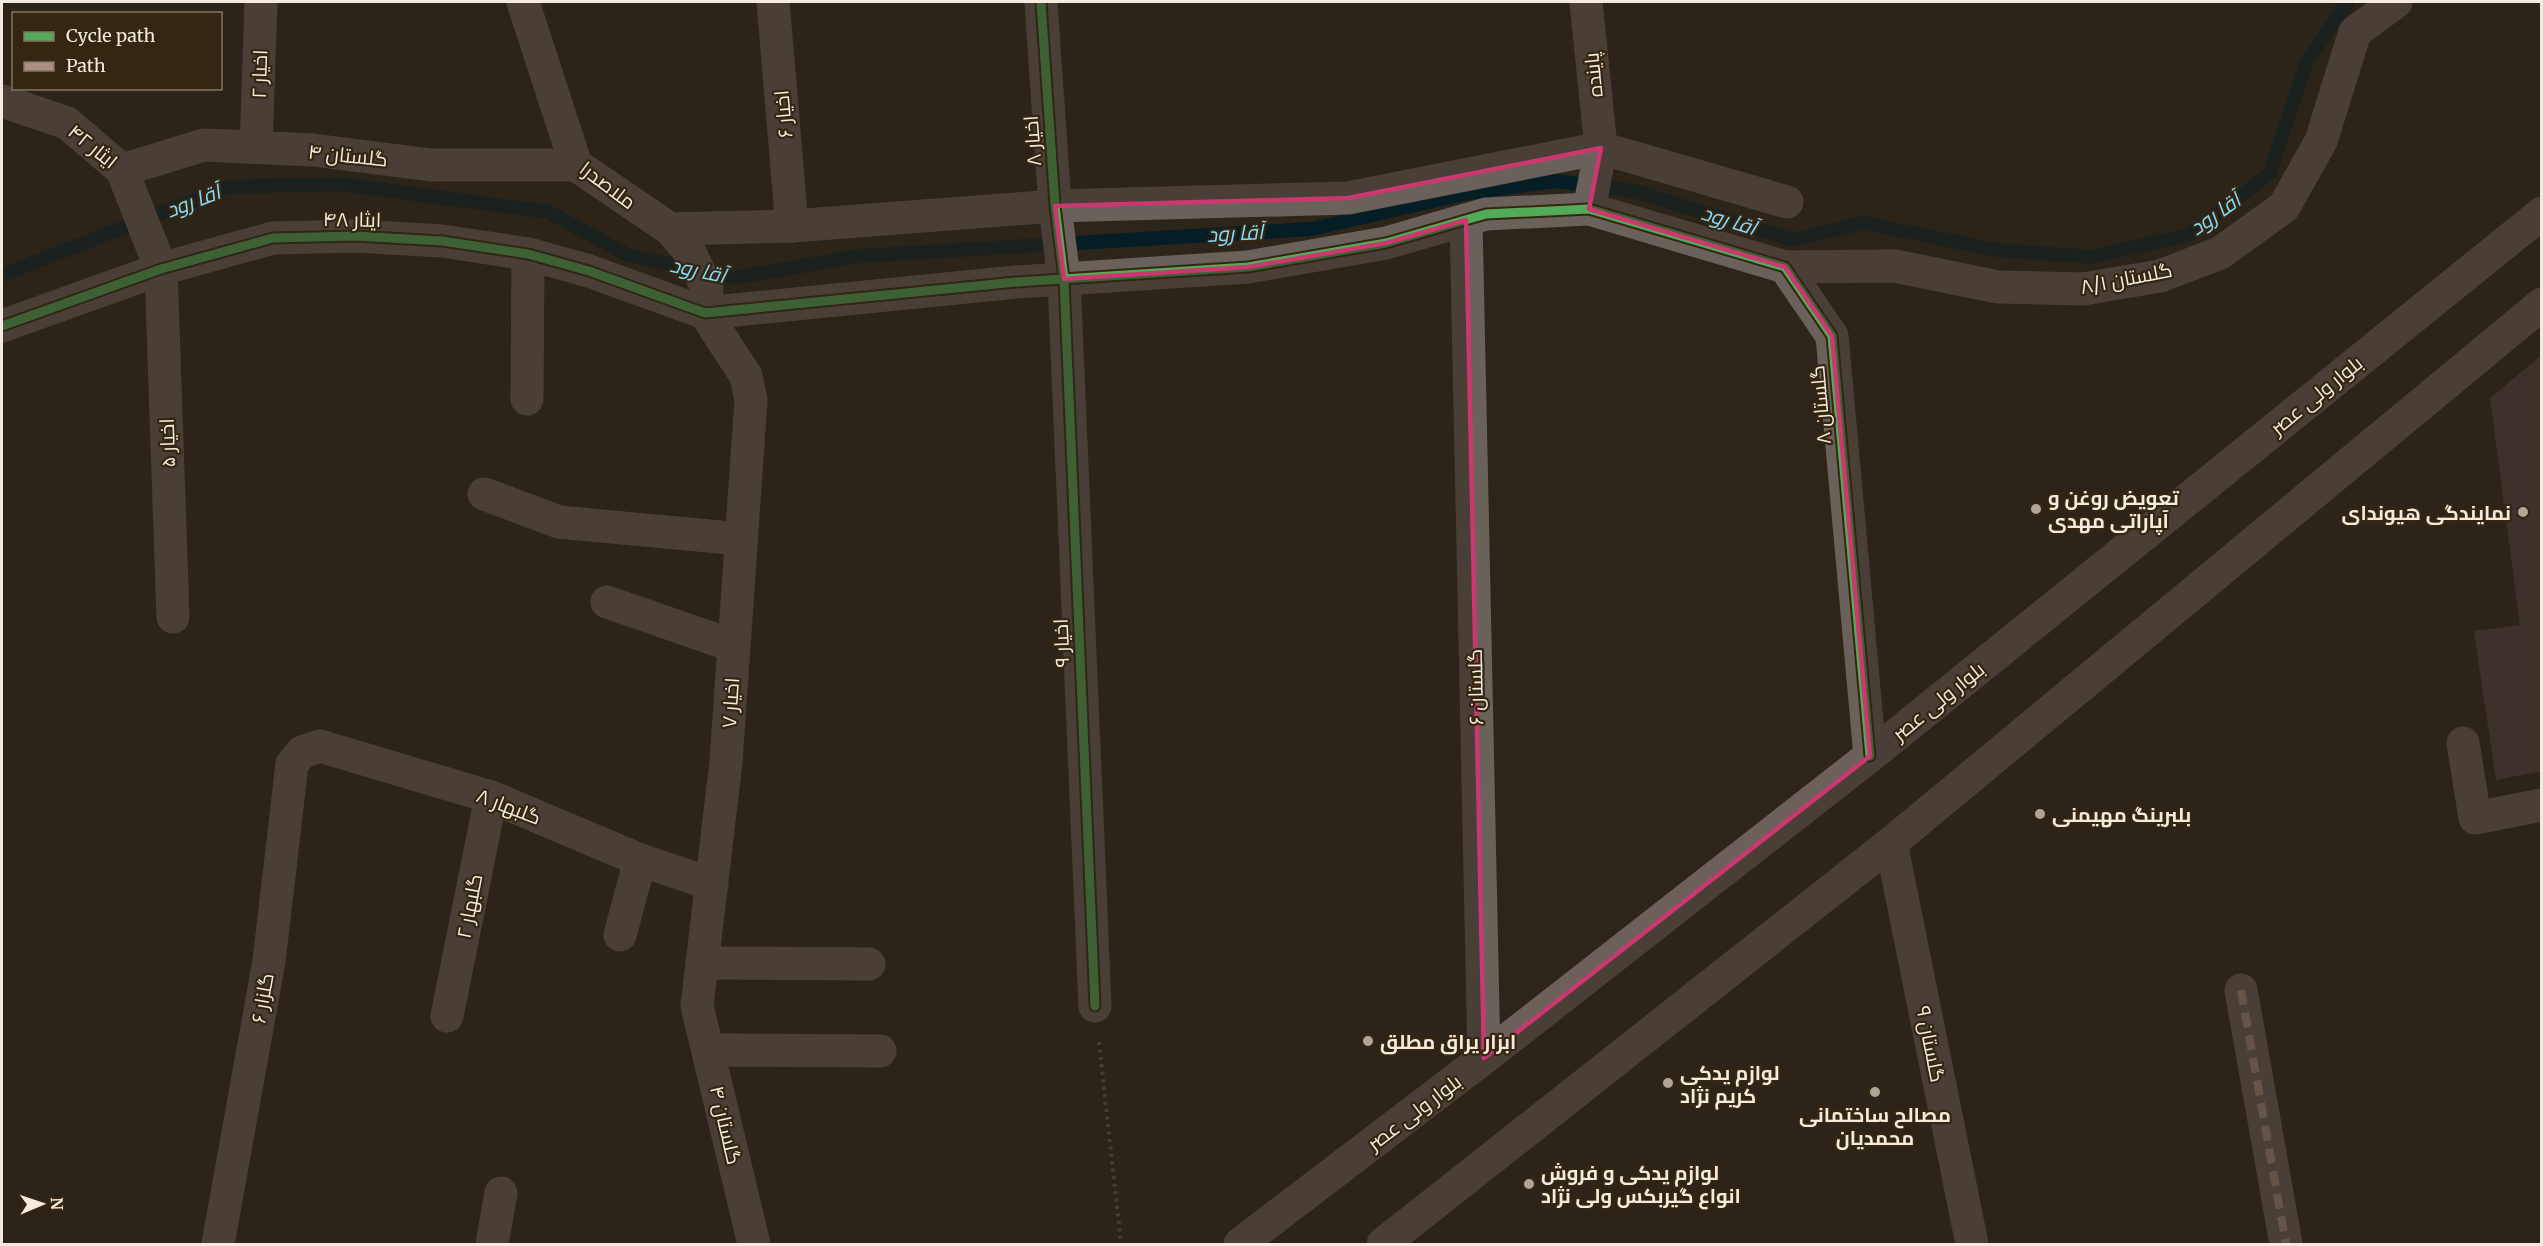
<svg xmlns="http://www.w3.org/2000/svg" width="2543" height="1246" viewBox="0 0 2543 1246" font-family="Merriweather,Cairo,serif">
	<rect width="100%" height="100%" fill="#2d2519"/>
	<g fill="none" stroke-linecap="round" stroke-linejoin="round">
		<polyline stroke="#051d24" stroke-width="14" points="2,275 228,187 340,184 548,212 628,255 734,278 858,256 1312,229 1468,193 1556,181 1634,191 1793,240 1864,223 1996,250 2092,257 2191,234 2269,174 2306,63 2348,2"/>
	</g>
	<polygon fill="#4f4040" points="2542,355 2542,771 2496,780 2474,631 2520,625 2490,398"/>
	<g fill="none" stroke-linecap="round" stroke-linejoin="round">
		<polyline stroke="#635b54" stroke-width="4" stroke-dasharray="3 4.5" stroke-linecap="butt" points="1099,1042 1121,1244"/>
		<g stroke="#6b615b" stroke-width="33">
			<polyline points="523,2 576,165 670,229 689,251 707,288 705,313"/>
			<polyline points="773,2 792,226"/>
			<polyline points="1041,2 1055,206 1064,279 1095,1006"/>
			<polyline points="1586,2 1601,148 1589,209"/>
			<polyline points="2,101 67,123 122,170 161,269 173,617"/>
			<polyline points="256,147 261,2"/>
			<polyline points="122,170 204,145 313,150 431,165 576,165"/>
			<polyline points="1466,220 1484,1058"/>
			<polyline points="670,229 792,226 1055,206 1348,198 1601,148 1787,202"/>
			<polyline points="1785,267 1895,266 1998,287 2083,289 2160,276 2220,253 2284,207 2321,141 2355,32 2396,2"/>
			<polyline points="705,313 746,376 751,400 726,762 697,1006 754,1244"/>
			<polyline points="2,326 161,269 273,238 355,236 442,241 528,254 589,271 705,313 1016,282 1248,267 1386,243 1486,214 1589,209 1785,267 1832,336 1870,756"/>
			<polyline points="527,399 528,254"/>
			<polyline points="484,494 559,522 741,539"/>
			<polyline points="607,602 734,646"/>
			<polyline points="2463,743 2475,818 2542,805"/>
			<polyline points="1891,843 1972,1244"/>
			<polyline points="620,935 640,860"/>
			<polyline points="702,963 869,964"/>
			<polyline points="2241,990 2286,1244"/>
			<polyline points="447,1016 491,797"/>
			<polyline points="708,1050 880,1051"/>
			<polyline points="218,1244 269,961 292,764 302,752 320,746 491,797 640,860 712,884"/>
			<polyline points="492,1244 501,1193"/>
		</g>
		<g stroke="#6d605a" stroke-width="33">
			<polyline points="1240,1244 1484,1058 1870,756 2542,213"/>
			<polyline points="1383,1244 1891,843 2542,304"/>
		</g>
		<polyline stroke="#ac8f84" stroke-width="8" stroke-dasharray="15 8" stroke-linecap="butt" points="2241,990 2286,1244"/>
		<g stroke="#352611" stroke-width="13">
			<g id="cycleway">
				<polyline points="1041,2 1055,206 1064,279 1095,1006"/>
				<polyline points="2,326 161,269 273,238 355,236 442,241 528,254 589,271 705,313 1016,282 1248,267 1386,243 1486,214 1589,209 1785,267 1832,336 1870,756"/>
			</g>
		</g>
		<use href="#cycleway" stroke="#51ab58" stroke-width="9"/>
	</g>
	<path d="M0 0H2543V1246H0ZM1601,148L1589,209L1785,267L1832,336L1870,756L1484,1058L1466,220L1386,243L1248,267L1064,279L1055,206L1348,198Z" fill="#2d2519" fill-opacity=".55" fill-rule="evenodd"/>
	<path fill="none" stroke="#ca386f" stroke-width="4.5" stroke-linejoin="round" d="M1601,148L1589,209L1785,267L1832,336L1870,756L1484,1058L1466,220L1386,243L1248,267L1064,279L1055,206L1348,198Z"/>
	<g fill="#aea699" stroke="#352611" stroke-width="2">
		<circle cx="2036" cy="509" r="6"/>
		<circle cx="2523" cy="512" r="6"/>
		<circle cx="2040" cy="814" r="6"/>
		<circle cx="1368" cy="1041" r="6"/>
		<circle cx="1668" cy="1083" r="6"/>
		<circle cx="1875" cy="1092" r="6"/>
		<circle cx="1529" cy="1184" r="6"/>
	</g>
	<g text-anchor="middle" dominant-baseline="central" stroke-width="4.5" stroke-linejoin="round" paint-order="stroke">
		<g font-size="20" fill="#f4ebde" stroke="#352611">
			<text transform="translate(259 74) rotate(-88)">اخیار ۲</text>
			<text transform="translate(1593 75) rotate(-96)">پاینده</text>
			<text transform="translate(783 114) rotate(-95)">اخیار ۶</text>
			<text transform="translate(1032 141) rotate(-94)">اخیار ۸</text>
			<text transform="translate(93 146) rotate(39)">ایثار ۴۲</text>
			<text transform="translate(348 155) rotate(6)">گلستان ۴</text>
			<text transform="translate(608 185) rotate(37)">ملاصدرا</text>
			<text transform="translate(352 219) rotate(1)">ایثار ۴۸</text>
			<text transform="translate(2126 278) rotate(-11)">گلستان ۸/۱</text>
			<text transform="translate(2316 395) rotate(-39)">بلوار ولی عصر</text>
			<text transform="translate(1820 405) rotate(-95)">گلستان ۸</text>
			<text transform="translate(167 443) rotate(-92)">اخیار ۵</text>
			<text transform="translate(1061 643) rotate(-92)">اخیار ۹</text>
			<text transform="translate(1475 687) rotate(-91)">گلستان ۶</text>
			<text transform="translate(1938 701) rotate(-39)">بلوار ولی عصر</text>
			<text transform="translate(730 703) rotate(-86)">اخیار ۷</text>
			<text transform="translate(509 806) rotate(21)">گلبهار ۸</text>
			<text transform="translate(469 906) rotate(-79)">گلبهار ۲</text>
			<text transform="translate(262 998) rotate(-80)">گلزار ۶</text>
			<text transform="translate(1931 1044) rotate(79)">گلستان ۹</text>
			<text transform="translate(1414 1112) rotate(-37)">بلوار ولی عصر</text>
			<text transform="translate(726 1125) rotate(77)">گلستان ۴</text>
		</g>
		<g font-size="20" font-weight="bold" fill="#f4ebde" stroke="#352611" text-anchor="start">
			<text x="2048" y="497">تعویض روغن و<tspan x="2048" dy="23">آپاراتی مهدی</tspan></text>
			<text x="2511" y="512" text-anchor="end">نمایندگی هیوندای</text>
			<text x="2052" y="814">بلبرینگ مهیمنی</text>
			<text x="1380" y="1041">ابزار یراق مطلق</text>
			<text x="1680" y="1072">لوازم یدکی<tspan x="1680" dy="23">کریم نژاد</tspan></text>
			<text x="1875" y="1114" text-anchor="middle">مصالح ساختمانی<tspan x="1875" dy="23">محمدیان</tspan></text>
			<text x="1541" y="1172">لوازم یدکی و فروش<tspan x="1541" dy="23">انواع گیربکس ولی نژاد</tspan></text>
		</g>
		<g font-size="21" font-style="italic" fill="#81dcfd" stroke="#352611">
			<text transform="translate(193 201) rotate(-21)">آقا رود</text>
			<text transform="translate(2215 214) rotate(-35)">آقا رود</text>
			<text transform="translate(1729 220) rotate(17)">آقا رود</text>
			<text transform="translate(1235 233) rotate(-3)">آقا رود</text>
			<text transform="translate(698 270) rotate(12)">آقا رود</text>
		</g>
	</g>
	<rect width="2543" height="1246" fill="none" stroke="#f4ebde" stroke-width="6"/>
	<rect x="12" y="12" width="210" height="78" fill="#352611" stroke="#817563" stroke-width="1.5"/>
	<rect x="24" y="32" width="30" height="9" fill="#51ab58" stroke="#817563" stroke-width="1.5"/>
	<text x="66" y="42" font-size="18" fill="#f4ebde">Cycle path</text>
	<rect x="24" y="62" width="30" height="9" fill="#ac8f84" stroke="#817563" stroke-width="1.5"/>
	<text x="66" y="72" font-size="18" fill="#f4ebde">Path</text>
	<g transform="translate(42 1204) rotate(88)" stroke="#352611" stroke-width="4.5" paint-order="stroke">
	<path d="M0-4.5L10 22L0 15L-10 22Z" fill="#f4ebde"/>
	<text y="-9" font-size="16" font-weight="bold" text-anchor="middle" fill="#f4ebde">N</text>
	</g>
</svg>
